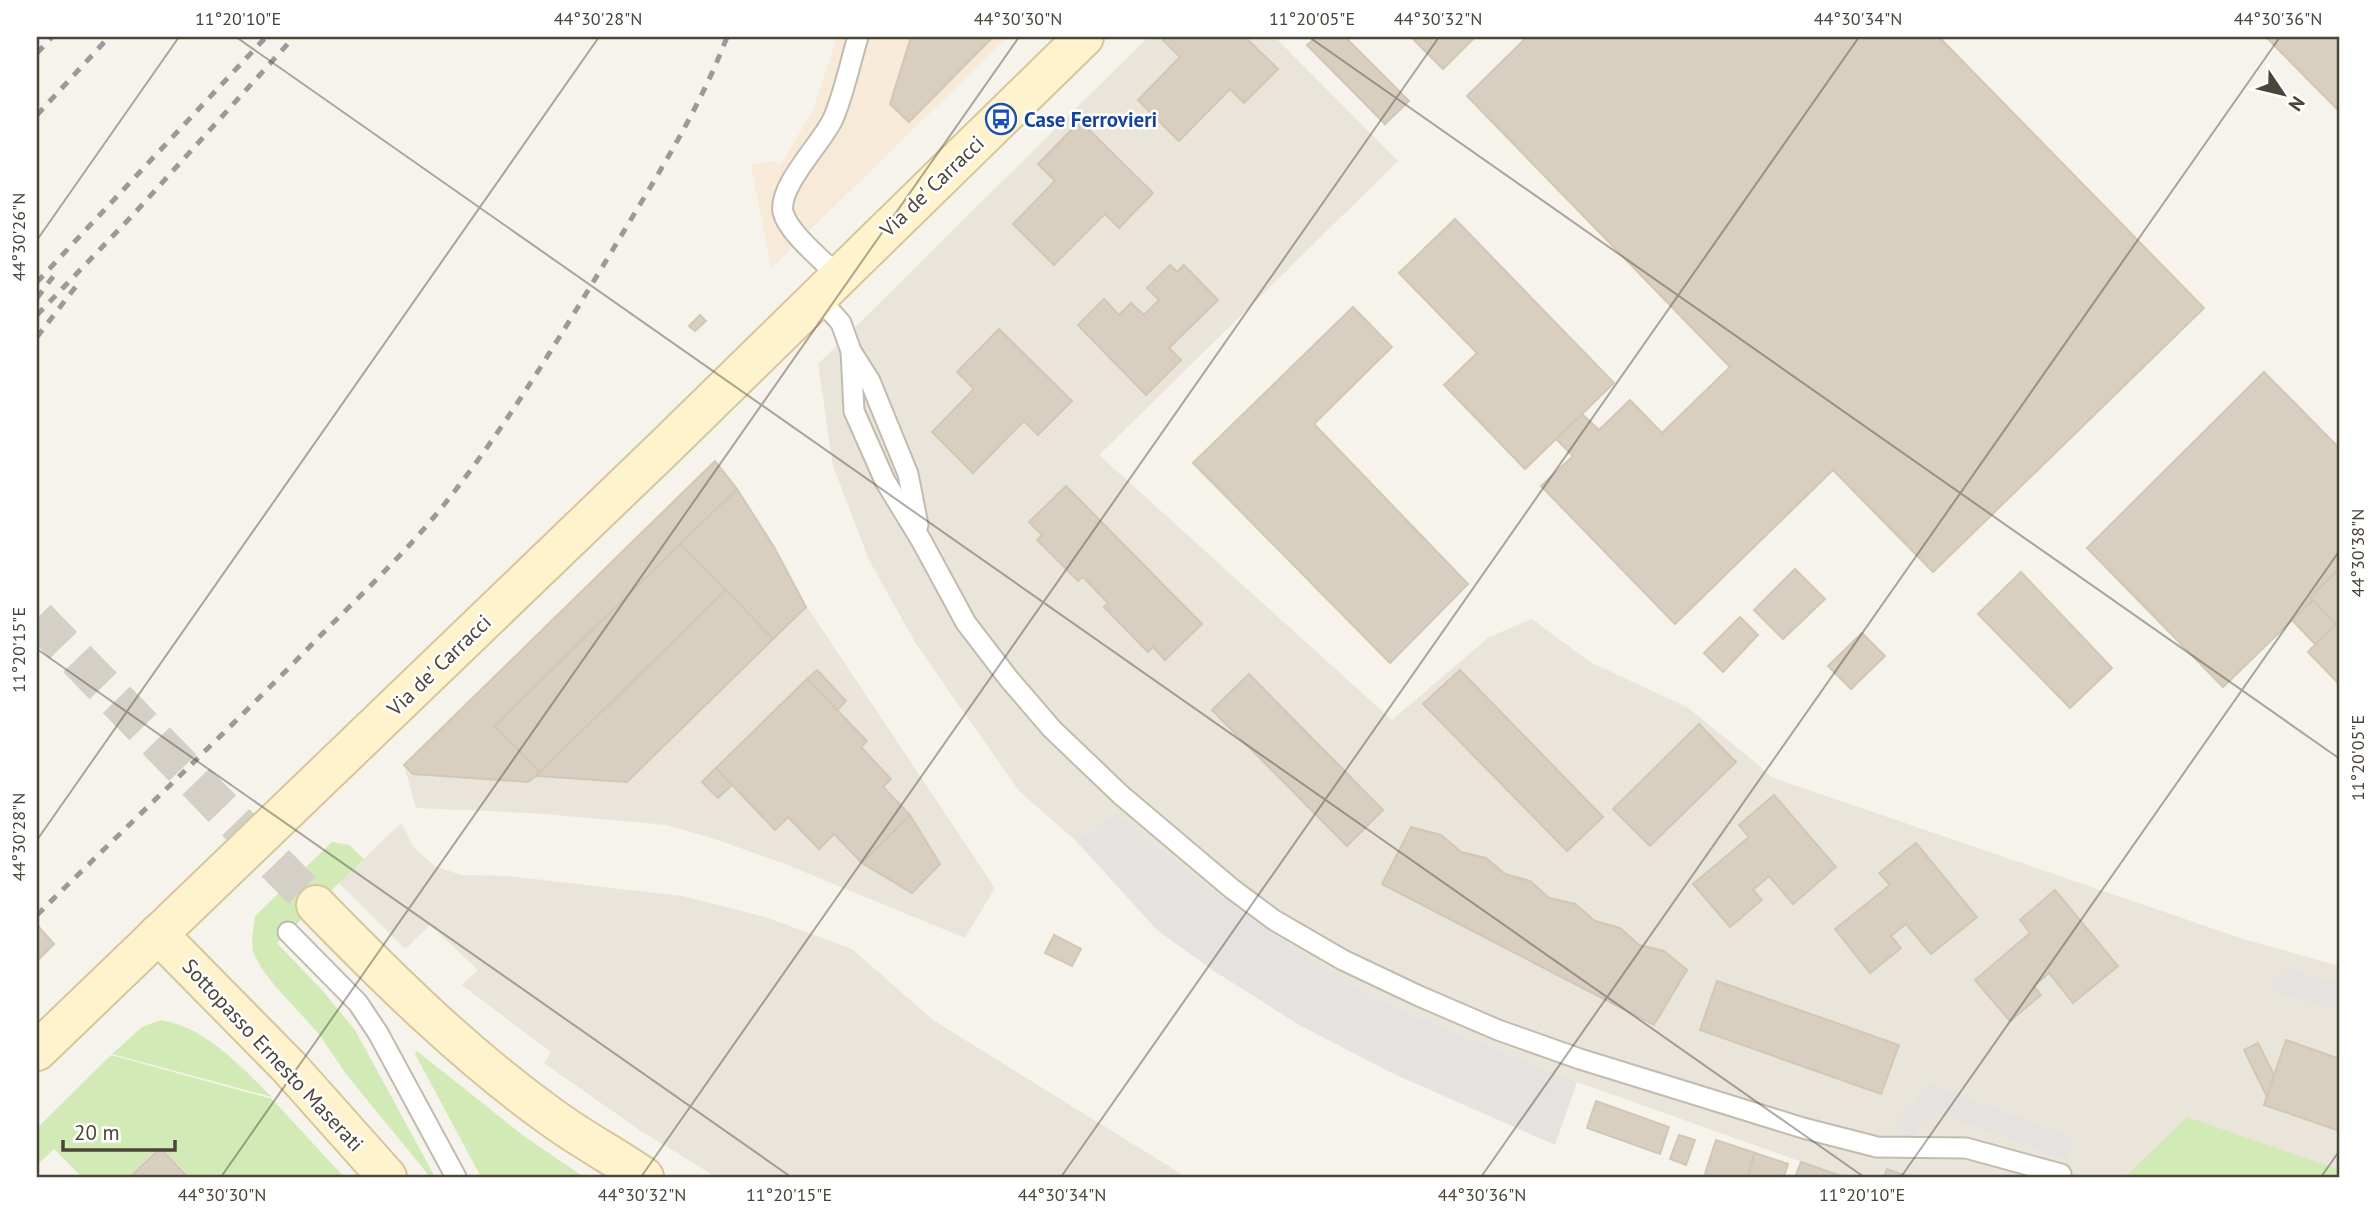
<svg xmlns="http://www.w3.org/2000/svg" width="2377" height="1214" viewBox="0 0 2377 1214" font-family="'PT Sans',sans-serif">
	<rect width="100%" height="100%" fill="#f6f3ec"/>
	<g fill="#eae5da">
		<polygon points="1148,37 1275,37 1398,161 1099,455 1392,720 1489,637 1532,619 1590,662 1687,707 1756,763 1771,777 2246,940 2340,966 2340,1177 1909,1177 1887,1170 1884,1177 1844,1177 1577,1082 1373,998 1245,915 1116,813 1076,841 1019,791 916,644 869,560 833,466 818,364"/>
		<polygon points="715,461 774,547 807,607 995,888 965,938 785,864 718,840 667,825 532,813 416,808 404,765"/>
		<polygon points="401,823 415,849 435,866 461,875 507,876 682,896 765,917 852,949 933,1020 1186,1177 716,1177 638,1129 544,1063 551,1052 462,985 478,970 430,925 405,949 339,883"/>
	</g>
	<polygon fill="#f7ead8" points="837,37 1008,37 771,268 751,165 775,161 780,166 813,110"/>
	<g fill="#d2eab5">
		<polygon points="332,842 349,845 364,859 277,943 323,991 355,1030 435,1177 430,1177 346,1074 319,1034 275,986 262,969 253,952 252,939 255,916"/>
		<path d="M161,1020C207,1028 240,1066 272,1097L112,1054L142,1027Z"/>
		<polygon points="417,1051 525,1137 584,1177 481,1177 415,1054"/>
		<polygon points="111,1055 272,1099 344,1177 190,1177 160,1146 128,1177 82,1177 54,1149 37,1165 37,1128"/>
		<polygon points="2187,1117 2340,1170 2340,1177 2125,1177"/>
	</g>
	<g fill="#e5e3e0">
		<polygon points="1116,813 1245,915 1373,998 1577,1082 1555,1145 1394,1074 1299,1025 1214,971 1157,930 1076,841"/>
		<polygon points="2289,968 2340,984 2340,1012 2271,991 2272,986"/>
		<polygon points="1928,1083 2075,1138 2067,1160 1935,1112 1908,1139 1894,1123 1916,1101"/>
	</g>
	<g fill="#d8cfc1" stroke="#d3c7b4" stroke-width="2">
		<polygon points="911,37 993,37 909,122 890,104"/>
		<polygon points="1166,37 1245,37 1278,69 1244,103 1230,89 1179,141 1138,100 1180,57 1163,40"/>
		<polygon points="1316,37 1345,37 1409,101 1385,124 1307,45"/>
		<polygon points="1411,37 1475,37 1443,69"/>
		<polygon points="1527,37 1939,37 2204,308 1933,572 1833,470 1675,624 1541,486 1573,456 1556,439 1582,414 1599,430 1630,400 1662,433 1730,367 1467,96"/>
		<polygon points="2266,37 2340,37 2340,112"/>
		<polygon points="1080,121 1153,193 1119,228 1105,214 1054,265 1013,224 1055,181 1038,164"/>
		<polygon points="1455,219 1614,383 1525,469 1444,385 1477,353 1399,273"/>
		<polygon points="1170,265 1177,272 1184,265 1218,300 1169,348 1181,360 1146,395 1078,325 1104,299 1119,315 1131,303 1144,315 1159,300 1147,288"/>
		<polygon points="1353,307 1392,347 1314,424 1468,584 1390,663 1193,463"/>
		<polygon points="700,315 706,321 695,331 689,326"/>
		<polygon points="999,329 1072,401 1038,435 1024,421 973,473 932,432 974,389 957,372"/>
		<polygon points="2264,372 2340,449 2340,568 2310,598 2313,600 2223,687 2087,548"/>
		<polygon points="715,461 737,489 495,726 540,772 536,776 528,782 413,774 404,765"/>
		<polygon points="1066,486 1202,624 1165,660 1153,647 1148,652 1104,607 1108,603 1083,577 1078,581 1037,540 1042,535 1029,522"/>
		<polygon points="737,489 774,547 806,607 773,639 680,544"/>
		<polygon points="680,544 726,590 540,772 495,726"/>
		<polygon points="2340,568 2340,628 2310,598"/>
		<polygon points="1795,569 1825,599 1783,639 1754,610"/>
		<polygon points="2021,572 2112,668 2070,708 1978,614"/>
		<polygon points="726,590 773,639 627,782 536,776"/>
		<polygon points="2313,600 2336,624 2315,644 2292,620"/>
		<polygon points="1740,617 1758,635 1723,672 1704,653"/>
		<polygon points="2336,624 2340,628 2340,685 2308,652"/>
		<polygon points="1862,633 1885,656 1851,689 1828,666"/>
		<polygon points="817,670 846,701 837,710 807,679"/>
		<polygon points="1460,670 1603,817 1567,851 1423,704"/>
		<polygon points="1249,674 1383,810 1347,846 1212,710"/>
		<polygon points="807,679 867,741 861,747 891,779 883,787 910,815 862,863 834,834 819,849 788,817 775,830 716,768"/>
		<polygon points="1699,724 1736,762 1650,846 1613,809"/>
		<polygon points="716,768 732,785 718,798 702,782"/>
		<polygon points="1774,795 1836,867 1793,904 1769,876 1753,890 1762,900 1730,927 1693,884 1749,837 1739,825"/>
		<polygon points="910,815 940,864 912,893 862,863"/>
		<polygon points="1411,827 1441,835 1461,852 1486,858 1505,874 1530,881 1549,898 1575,904 1595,921 1620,928 1639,945 1664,951 1687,970 1654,1025 1382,884"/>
		<polygon points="1916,843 1977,917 1931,954 1906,924 1891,936 1901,948 1870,973 1835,929 1890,885 1879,873"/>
		<polygon points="2055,890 2118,966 2073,1003 2049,973 2034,986 2041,995 2010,1021 1975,980 2030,933 2020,920"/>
		<polygon points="37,925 54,944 37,961"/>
		<polygon points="1054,935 1081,949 1072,966 1045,953"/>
		<polygon points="1717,981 1899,1045 1881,1094 1700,1030"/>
		<polygon points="2286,1040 2340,1059 2340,1131 2264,1105"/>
		<polygon points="2258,1043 2274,1075 2267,1097 2244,1050"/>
		<polygon points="1596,1101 1669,1127 1660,1154 1587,1128"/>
		<polygon points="1679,1135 1695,1140 1686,1165 1670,1159"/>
		<polygon points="1716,1140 1755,1153 1747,1177 1704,1177"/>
		<polygon points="160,1148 188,1177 130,1177"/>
		<polygon points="1755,1153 1788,1164 1784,1177 1747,1177"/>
		<polygon points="1801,1162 1844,1177 1795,1177"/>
		<polygon points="1887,1169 1909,1177 1884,1177"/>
	</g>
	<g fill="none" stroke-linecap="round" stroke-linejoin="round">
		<polyline stroke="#d4d0c8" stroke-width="38" stroke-dasharray="38 19" stroke-linecap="butt" points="37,618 316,905"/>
		<g stroke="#c2bbae" stroke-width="23">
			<g id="lane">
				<path d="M839,277C824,261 788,233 783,212C778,186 822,143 833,119C844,94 850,63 858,37"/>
				<polyline points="818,297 841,323 851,351 870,381 908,474 918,525"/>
				<polyline points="851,351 854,411 885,481 921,540 966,623 1009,679 1052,729 1121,795 1231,888 1274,920 1343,960 1419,996 1498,1030 1580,1059 1803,1128 1877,1147 1966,1148 2061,1174"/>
				<polyline points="288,932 358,1003 378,1033 456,1177"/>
			</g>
		</g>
		<g stroke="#d6c79b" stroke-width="42">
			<g id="secondary">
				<path d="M316,905C391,982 467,1057 554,1119C583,1140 615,1157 644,1177"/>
				<polyline points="158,934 289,1067 387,1177"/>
				<polyline points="37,1051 665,447 1084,37"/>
			</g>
		</g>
		<use href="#lane" stroke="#fff" stroke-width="19"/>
		<use href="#secondary" stroke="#fff3cd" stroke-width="38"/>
		<g stroke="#9a9a9a" stroke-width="5" stroke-dasharray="9 9" stroke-linecap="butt">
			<polyline points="37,53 52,37"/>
			<polyline points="37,115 109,37"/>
			<polyline points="37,282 266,37"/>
			<polyline points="37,298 55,274"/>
			<polyline points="37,315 132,216 294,37"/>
			<polyline points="37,337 77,285"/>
			<path d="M37,915C132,821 230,729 323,633C364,592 407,551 443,506C507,426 559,338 612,251C653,182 698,113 727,37"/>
		</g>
	</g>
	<path fill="none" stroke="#4b4439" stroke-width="2" stroke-opacity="0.45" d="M236,37L1864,1177M1309,37L2340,759M37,240L179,37M37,649L791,1177M37,840L599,37M221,1177L1019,37M641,1177L1439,37M1061,1177L1859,37M1481,1177L2280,37M1901,1177L2340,550M2321,1177L2340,1150"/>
	<defs>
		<g id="bus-ring" transform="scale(1.575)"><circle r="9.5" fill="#fff" stroke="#1a4fb4" stroke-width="1.5"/><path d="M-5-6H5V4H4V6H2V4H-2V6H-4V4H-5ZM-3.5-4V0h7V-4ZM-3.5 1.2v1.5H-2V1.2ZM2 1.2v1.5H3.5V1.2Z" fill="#1a4fb4"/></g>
	</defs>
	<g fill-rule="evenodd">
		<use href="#bus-ring" x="1001" y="119"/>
	</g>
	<g text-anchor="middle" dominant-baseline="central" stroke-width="5" stroke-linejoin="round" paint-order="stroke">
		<g font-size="21" font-weight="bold" fill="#164399" stroke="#fff" text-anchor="start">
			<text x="1024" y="119">Case Ferrovieri</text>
		</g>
		<g font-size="21" fill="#4b4439" stroke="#fff">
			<text transform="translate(932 186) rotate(-44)">Via de' Carracci</text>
			<text transform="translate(439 665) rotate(-44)">Via de' Carracci</text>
			<text transform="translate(273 1055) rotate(47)">Sottopasso Ernesto Maserati</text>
		</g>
	</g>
	<rect width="2377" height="1214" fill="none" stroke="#ffffff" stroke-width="77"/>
	<g transform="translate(2283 94) rotate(125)" stroke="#ffffff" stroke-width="5" paint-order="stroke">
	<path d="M0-5L12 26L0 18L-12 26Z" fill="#4b4439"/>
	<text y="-10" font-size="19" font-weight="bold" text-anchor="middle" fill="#4b4439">N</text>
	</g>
	<path d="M63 1140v10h112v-10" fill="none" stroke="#4b4439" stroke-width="3.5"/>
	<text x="74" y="1140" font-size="21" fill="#4b4439" stroke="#ffffff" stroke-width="5" paint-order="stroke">20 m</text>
	<rect x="38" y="38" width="2300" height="1138" fill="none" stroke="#4b4439" stroke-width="2.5"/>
	<g font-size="18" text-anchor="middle" fill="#4b4439">
		<text x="238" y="25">11°20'10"E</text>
		<text x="598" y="25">44°30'28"N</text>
		<text x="1018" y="25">44°30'30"N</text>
		<text x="1312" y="25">11°20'05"E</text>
		<text x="1438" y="25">44°30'32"N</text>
		<text x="1858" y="25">44°30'34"N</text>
		<text x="2278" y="25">44°30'36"N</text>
		<text transform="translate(19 237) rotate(-90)" y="6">44°30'26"N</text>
		<text transform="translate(2358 553) rotate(-90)" y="6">44°30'38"N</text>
		<text transform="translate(19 650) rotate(-90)" y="6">11°20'15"E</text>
		<text transform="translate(2358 758) rotate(-90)" y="6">11°20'05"E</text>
		<text transform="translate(19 837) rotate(-90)" y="6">44°30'28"N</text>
		<text x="222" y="1201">44°30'30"N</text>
		<text x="642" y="1201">44°30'32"N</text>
		<text x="789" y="1201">11°20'15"E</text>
		<text x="1062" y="1201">44°30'34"N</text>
		<text x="1482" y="1201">44°30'36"N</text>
		<text x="1862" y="1201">11°20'10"E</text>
	</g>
</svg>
